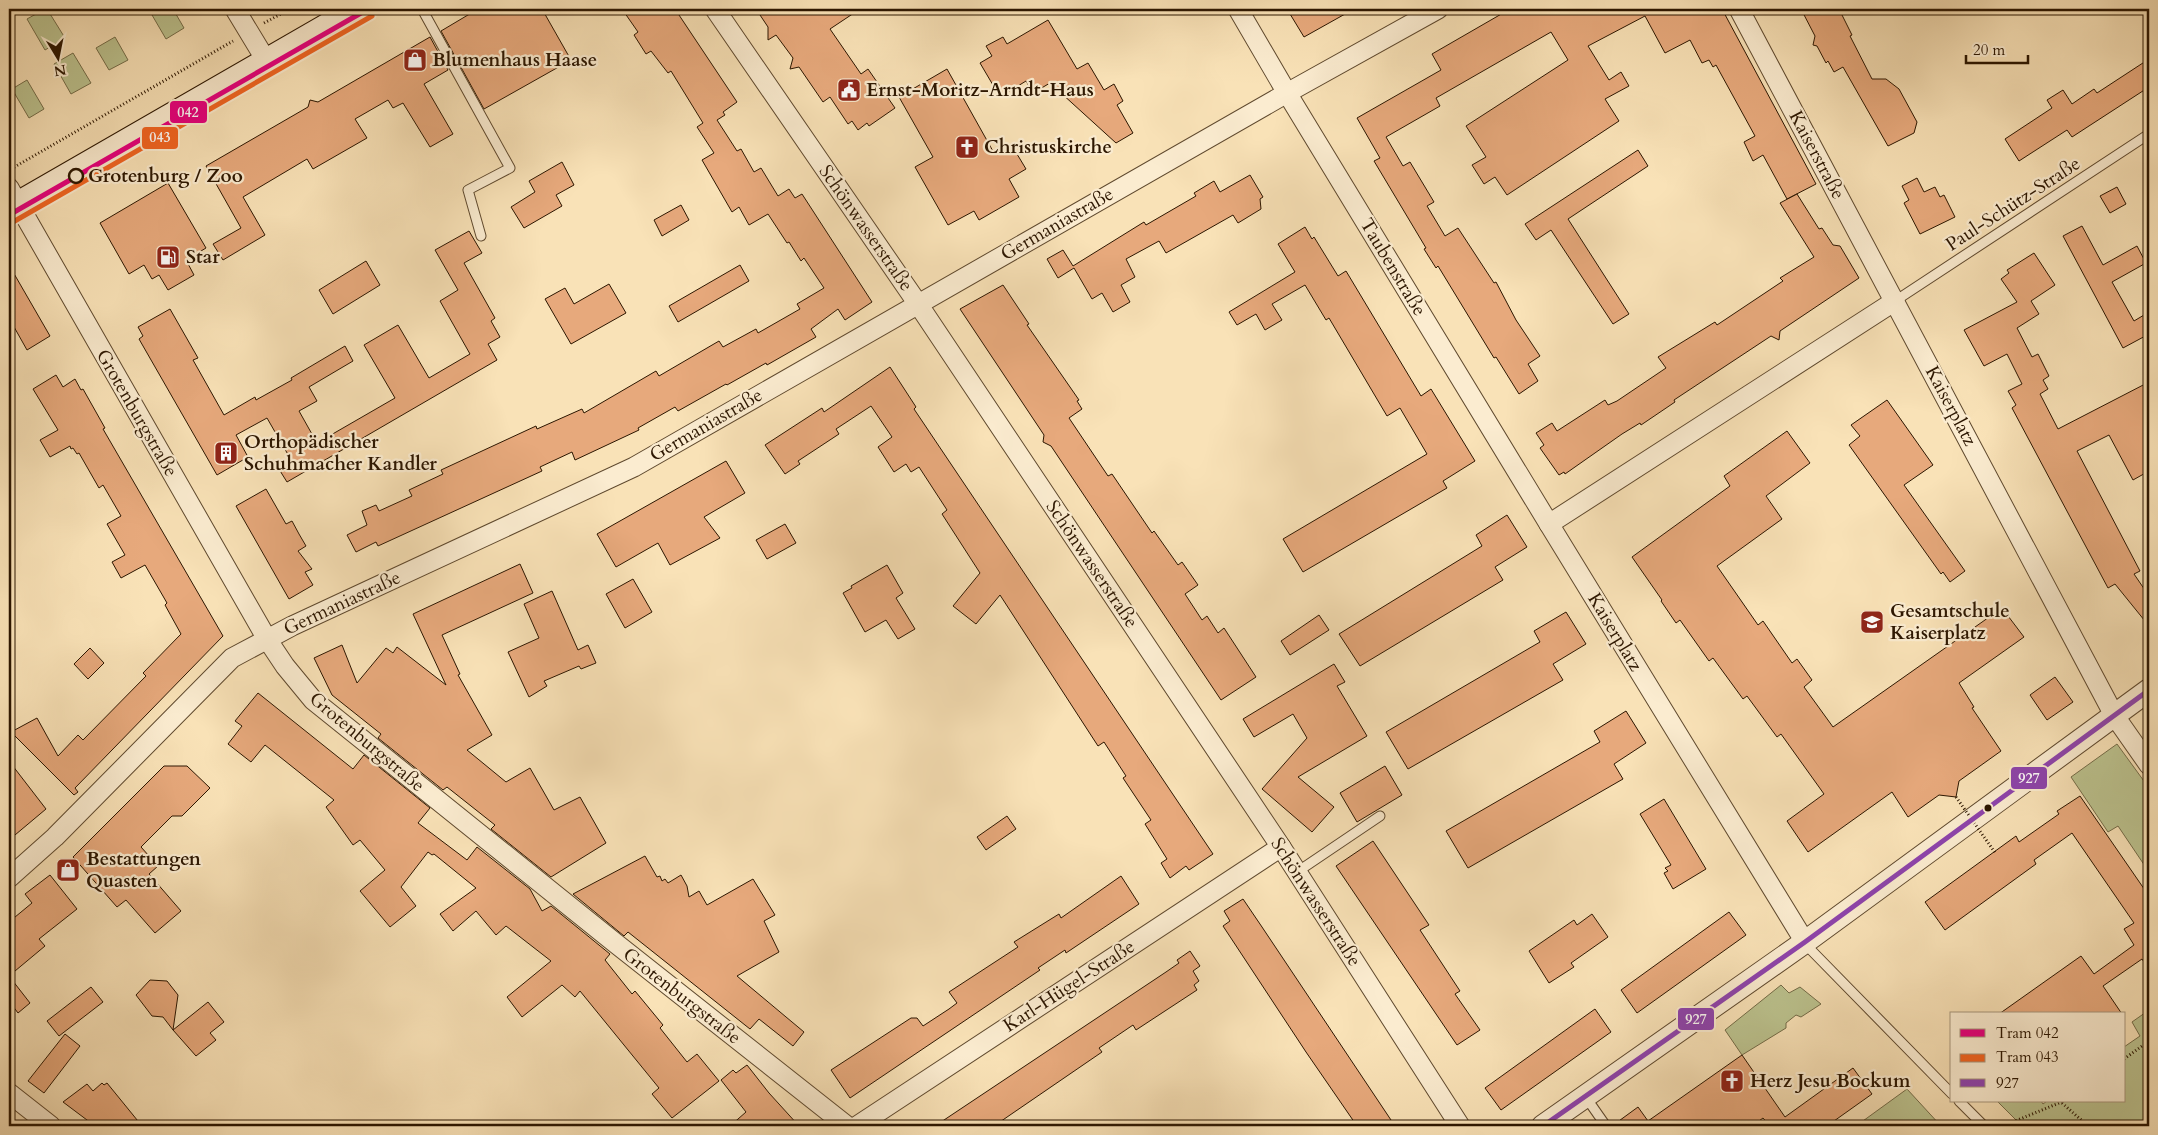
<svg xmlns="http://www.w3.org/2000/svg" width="2158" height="1135" viewBox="0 0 2158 1135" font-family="Cardo,serif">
	<rect width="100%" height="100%" fill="#f9e2b7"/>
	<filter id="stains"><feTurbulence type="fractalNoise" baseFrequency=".004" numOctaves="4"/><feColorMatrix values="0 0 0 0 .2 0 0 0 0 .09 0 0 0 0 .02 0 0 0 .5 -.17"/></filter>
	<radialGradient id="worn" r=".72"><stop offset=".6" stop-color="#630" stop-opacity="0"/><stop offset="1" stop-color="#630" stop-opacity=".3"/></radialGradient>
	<g fill="#bcc38f" stroke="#746c48">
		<polygon points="45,9 47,9 65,38 45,50 27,19"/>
		<polygon points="163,9 173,9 184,28 166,39 152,15"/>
		<polygon points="115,37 128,60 109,70 96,48"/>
		<polygon points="73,53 91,83 71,94 54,64"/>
		<polygon points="27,80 44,109 29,118 12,89"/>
		<polygon points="2117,744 2149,788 2149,872 2118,826 2108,832 2071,777"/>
		<polygon points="1781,985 1789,993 1800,987 1821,1004 1801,1017 1796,1015 1786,1023 1786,1028 1742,1055 1725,1030"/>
		<polygon points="2149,1010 2149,1126 2022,1126 1997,1101 2041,1101 2043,1104 2047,1101 2124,1101 2124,1047 2140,1036 2132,1022"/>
		<polygon points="1907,1089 1941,1126 1856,1126"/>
	</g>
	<g fill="#e7a97c" stroke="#2c1600">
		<polygon points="478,9 542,9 571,60 484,109 441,31"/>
		<polygon points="622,9 675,9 737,102 723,112 725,115 717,120 737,151 741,149 754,172 761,168 778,196 789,189 795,198 802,194 872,302 845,320 838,309 811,329 816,337 767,365 766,363 727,385 726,384 678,411 675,407 638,428 639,430 575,460 572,452 540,467 542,471 378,546 376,542 356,552 347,535 367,525 362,511 376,505 379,511 412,496 409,490 443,474 441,470 536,426 537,429 582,409 584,413 656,371 659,376 719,341 723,347 756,329 758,333 800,309 797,304 824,288 804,258 801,261 789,242 787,243 768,214 749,225 739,207 732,212 702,160 714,153 697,127 703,123 671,71 668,73 651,51 646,54 634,35 638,32"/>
		<polygon points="756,9 860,9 830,29 861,74 868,69 895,108 869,126 867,123 858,130 852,121 848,124 830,97 823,102 799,67 790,69 793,58 776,35 768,40 768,27"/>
		<polygon points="1287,9 1354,9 1304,37"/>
		<polygon points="1510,9 1722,9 1816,184 1787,199 1763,155 1753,161 1744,142 1755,136 1716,65 1713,67 1709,60 1702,63 1690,40 1665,53 1645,16 1588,46 1609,80 1621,72 1629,86 1605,99 1619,121 1507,195 1495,177 1484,184 1472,165 1486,157 1466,126 1568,60 1551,32 1436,98 1440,106 1386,137 1403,166 1410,162 1434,202 1427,206 1445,236 1458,228 1494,283 1496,282 1516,320 1540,356 1528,364 1538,381 1519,394 1496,357 1494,358 1438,266 1436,268 1424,249 1426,248 1374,161 1380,158 1357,118 1441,70 1432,54"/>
		<polygon points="1801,9 1837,9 1839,14 1841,13 1852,35 1850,36 1872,79 1886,79 1899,89 1917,122 1914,133 1888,146 1843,67 1834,72 1828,61 1826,63 1817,46 1813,45 1815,36"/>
		<polygon points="1048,20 1077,69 1088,63 1104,90 1114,84 1123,101 1117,105 1133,133 1116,143 1050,83 1033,93 1026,81 1000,97 980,63 992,56 986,46 1003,37 1007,44"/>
		<polygon points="430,37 448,70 424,84 453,134 430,147 403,103 393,108 388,100 355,119 367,138 313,169 307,159 243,197 265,235 223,260 213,244 241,228 206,166 308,107 310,100 318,102"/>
		<polygon points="2149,59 2149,87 2072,137 2067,130 2019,161 2005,139 2052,108 2047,100 2063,90 2072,104 2094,89 2097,93"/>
		<polygon points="947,69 994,153 1011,144 1026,169 1009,179 1019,197 979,220 974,211 948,225 915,167 933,157 899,97"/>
		<polygon points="1638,150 1648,166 1568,219 1629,314 1613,324 1551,230 1536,240 1525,224"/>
		<polygon points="562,162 574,185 556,195 562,206 524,228 511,207 535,192 529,181"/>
		<polygon points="1250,175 1263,197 1260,199 1261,209 1238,223 1233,215 1166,253 1159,241 1126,259 1135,277 1121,285 1130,302 1113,312 1102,293 1092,299 1074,268 1058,278 1047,259 1063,250 1073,266 1144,222 1146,225 1196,196 1194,193 1214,181 1220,192"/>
		<polygon points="1917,178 1924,192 1935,187 1940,197 1944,195 1955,217 1920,234 1904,203 1909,200 1902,186"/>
		<polygon points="168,183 206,248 186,260 194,275 168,290 159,275 152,279 144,265 129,274 100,223"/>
		<polygon points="2117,187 2126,204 2110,213 2100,196"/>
		<polygon points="1797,194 1819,229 1822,228 1833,245 1840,246 1859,278 1780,331 1779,340 1771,336 1674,400 1675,402 1641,425 1640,423 1622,434 1565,474 1564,472 1559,475 1540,448 1544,445 1536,433 1552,423 1557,431 1605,400 1608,405 1617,401 1666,368 1658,357 1715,322 1717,325 1783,281 1780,278 1814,257 1780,203"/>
		<polygon points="681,205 689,220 662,236 654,220"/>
		<polygon points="2082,226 2103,265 2137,246 2146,263 2112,282 2134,321 2149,312 2149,334 2123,348 2063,236"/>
		<polygon points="1305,227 1312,239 1314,237 1338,276 1346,271 1421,396 1431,389 1475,461 1443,481 1447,488 1303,572 1283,539 1427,454 1400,408 1387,416 1329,318 1326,320 1305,285 1272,304 1282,320 1265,330 1256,314 1237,325 1229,312 1295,272 1278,244"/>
		<polygon points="469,231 482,253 464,263 495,318 491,321 500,337 488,344 497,360 287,482 277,466 290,458 267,418 236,435 248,457 217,475 139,339 143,336 138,327 170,309 198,358 193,360 224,415 255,397 256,400 292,380 291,378 345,346 353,361 309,387 317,401 299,411 317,443 395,398 364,345 398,325 429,378 470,354 440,301 458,290 435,250"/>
		<polygon points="2034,253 2055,285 2031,301 2039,314 2017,328 2032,357 2038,354 2049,376 2043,380 2048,389 2040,394 2058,429 2149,382 2149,471 2133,480 2109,435 2077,451 2140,571 2134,574 2149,596 2149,626 2115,584 2108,588 2012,408 2016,405 2008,391 2022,384 2007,354 1984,366 1964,330 2017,302 2001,279 2009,273 2007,270"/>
		<polygon points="366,261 380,285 333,314 319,290"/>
		<polygon points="9,265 50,336 27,350 9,318"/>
		<polygon points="740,265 749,281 678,322 669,306"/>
		<polygon points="609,284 626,313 571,344 545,299 565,288 574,304"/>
		<polygon points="1003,285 1029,324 1027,325 1079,400 1077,401 1082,409 1069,418 1108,476 1112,474 1152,533 1154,531 1178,565 1182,562 1198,585 1185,594 1202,620 1207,616 1218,633 1224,628 1256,677 1221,700 1051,446 1043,442 1044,435 960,309"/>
		<polygon points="890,367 916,407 914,409 1213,854 1189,870 1186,866 1170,878 1161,863 1167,859 1145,824 1151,820 1123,778 1126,776 1104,742 1098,746 1000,595 976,624 953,606 980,573 942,514 947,510 919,467 911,472 906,464 894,472 878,447 892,437 871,406 836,429 839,434 798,461 800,464 785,474 765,445 822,408 824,412"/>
		<polygon points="56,375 63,387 75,379 81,390 83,389 105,428 103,429 223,636 75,788 78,792 74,795 11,732 37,718 58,756 78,735 83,740 146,676 143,673 181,634 165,605 167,603 145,565 121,578 112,562 125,555 107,524 121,516 103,485 99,488 79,453 77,454 73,448 71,449 70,446 50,457 40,440 58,430 33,389"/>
		<polygon points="1887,400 1933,465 1904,485 1965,571 1950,582 1943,572 1941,574 1849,445 1860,436 1851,425"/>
		<polygon points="1787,431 1810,463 1766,496 1782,519 1717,566 1758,625 1763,621 1792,663 1797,659 1812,680 1804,687 1833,727 2002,608 2024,637 1959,683 1974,707 1972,708 2001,751 1959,781 1956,797 1939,795 1908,817 1892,792 1808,852 1787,821 1824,794 1781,734 1777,737 1747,696 1743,699 1713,658 1709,661 1680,620 1676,623 1661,601 1662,600 1632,557 1730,486 1724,476"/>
		<polygon points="726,461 745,493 704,517 720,538 670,565 658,543 616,567 597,534"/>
		<polygon points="266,489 286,524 292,521 299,534 306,546 298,551 312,569 305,572 313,585 289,599 236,506"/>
		<polygon points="1507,515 1527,547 1495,567 1503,580 1360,666 1339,634 1482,546 1476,535"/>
		<polygon points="785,524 796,543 767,559 756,540"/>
		<polygon points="520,564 533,593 442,635 460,674 458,675 492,735 467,750 506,782 530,768 554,810 580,797 606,843 551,877 491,829 495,825 447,787 443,790 378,738 381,734 332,695 314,658 342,645 357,683 386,648 393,653 397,647 446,685 413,614"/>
		<polygon points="887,565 903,593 896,598 915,629 898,639 886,620 865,632 843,593 852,588 851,586"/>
		<polygon points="633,579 652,612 625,628 606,594"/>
		<polygon points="552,591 578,650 588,645 596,663 581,669 579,666 544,681 547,686 529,697 508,652 539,638 524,604"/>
		<polygon points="1566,612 1586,644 1553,664 1563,680 1408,769 1386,732 1540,642 1534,631"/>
		<polygon points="1319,615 1329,630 1290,655 1281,641"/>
		<polygon points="90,648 104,663 88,679 74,664"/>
		<polygon points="1334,664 1345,682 1337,686 1367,736 1298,777 1334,807 1312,832 1262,789 1307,738 1293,714 1254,737 1243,719"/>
		<polygon points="2055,677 2073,702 2047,720 2030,695"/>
		<polygon points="258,693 353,769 364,755 430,808 418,823 467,860 477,847 530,889 542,911 551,906 610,954 605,960 632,994 635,991 663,1025 660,1028 687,1062 697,1054 719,1081 672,1118 652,1094 659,1088 580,991 575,997 562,985 522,1017 507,997 551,961 506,926 496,935 476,911 453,931 440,914 476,888 434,854 432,855 428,852 401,887 416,906 390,927 360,891 385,870 360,840 353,845 326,807 334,800 265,745 251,762 228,744 242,726 235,721"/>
		<polygon points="1626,711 1646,743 1614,764 1623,779 1468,868 1446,831 1600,742 1594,731"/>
		<polygon points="9,761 46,809 9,840"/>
		<polygon points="164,766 187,766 210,788 182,816 172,816 141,847 158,866 149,874 181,911 155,933 126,900 117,907 73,857"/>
		<polygon points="1385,766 1402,795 1357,822 1340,793"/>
		<polygon points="2080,796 2149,896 2149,970 2142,959 2103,986 2122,1014 1999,1014 2081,956 2094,974 2134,945 2124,929 2134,923 2072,833 2034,860 2036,864 1945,930 1925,902 2016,836 2019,842 2059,814 2057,811"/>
		<polygon points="1664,799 1706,869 1673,889 1664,873 1668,871 1665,868 1671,865 1640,814"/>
		<polygon points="1007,816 1016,829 986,850 977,837"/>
		<polygon points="1373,841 1429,925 1420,930 1460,991 1455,994 1480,1030 1457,1045 1336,866"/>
		<polygon points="645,856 657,877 660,876 662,881 665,879 668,883 681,875 687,886 689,897 699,891 707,905 753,879 775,915 764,921 779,952 737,976 804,1032 793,1046 759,1019 750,1029 628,932 624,936 573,894"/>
		<polygon points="50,875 77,909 39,939 45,946 9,976 9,922 32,903 25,894"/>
		<polygon points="1121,876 1139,904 1066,953 1065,950 1038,968 1040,970 850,1098 831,1070 911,1018 917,1018 923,1026 949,1009 957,1003 949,992 1018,947 1014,942 1059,914 1061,918"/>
		<polygon points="1243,899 1262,927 1395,1126 1357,1126 1306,1052 1223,926 1230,921 1224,911"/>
		<polygon points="1729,912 1746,935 1637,1013 1621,990"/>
		<polygon points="1592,914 1608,937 1571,963 1574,967 1549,983 1529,951 1574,920 1577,925"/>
		<polygon points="1190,951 1200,966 1193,971 1199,981 1194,985 1197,990 1136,1030 1133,1025 1099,1048 1102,1052 994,1126 935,1126 1166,972 1179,963 1177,960"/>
		<polygon points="9,976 30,1003 18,1013 9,1001"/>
		<polygon points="150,980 167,981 178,995 173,1030 163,1017 152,1016 136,995"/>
		<polygon points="91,987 103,1002 59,1036 47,1021"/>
		<polygon points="208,1002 224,1022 210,1033 216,1040 196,1056 173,1030"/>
		<polygon points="1595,1009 1611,1032 1501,1110 1485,1088"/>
		<polygon points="65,1034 80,1046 44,1093 28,1081"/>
		<polygon points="1742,1055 1785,1117 1853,1068 1872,1094 1827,1126 1770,1126 1763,1118 1752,1126 1612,1126 1638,1107 1648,1121"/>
		<polygon points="747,1065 769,1093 799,1126 730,1126 746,1112 721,1080 733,1070 736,1073"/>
		<polygon points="102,1083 104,1085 107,1083 142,1126 95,1126 63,1102 87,1084 93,1091"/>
	</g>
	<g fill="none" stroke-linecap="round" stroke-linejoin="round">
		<g stroke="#5f492e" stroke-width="11">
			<g id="service">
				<polyline points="422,9 510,168 468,190 481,236"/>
				<polyline points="1895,301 2149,134"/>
				<polyline points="1297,872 1380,816"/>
				<polyline points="1805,942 1811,950 1952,1094"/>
				<polyline points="1585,1096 1606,1126"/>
				<polyline points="1959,1101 1984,1126"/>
			</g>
		</g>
		<g stroke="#5f492e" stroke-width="21">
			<g id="minor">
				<polyline points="235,9 267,62"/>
				<polyline points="715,9 918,304 1281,847 1460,1126"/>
				<polyline points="1238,9 1287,93 1549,524 1805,942"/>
				<polyline points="1739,9 2114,715 2149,765"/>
				<polyline points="9,188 267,639 285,666 313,700 614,942 847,1126"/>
				<polyline points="1549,524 1895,301"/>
				<polyline points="9,878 55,837 232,658 292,626 634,467 1287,93 1438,9"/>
				<polyline points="9,1093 51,1126"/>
				<polyline points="857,1126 1281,847"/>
			</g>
		</g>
		<g stroke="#5f492e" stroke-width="24">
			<polyline id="tertiary" points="1543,1126 1805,942 2149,690"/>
		</g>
		<g stroke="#2c1600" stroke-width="28">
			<polyline id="secondary" points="9,210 358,9"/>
		</g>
		<g stroke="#2c1600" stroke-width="3" stroke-dasharray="1 2.5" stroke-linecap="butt">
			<polyline points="264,23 290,9"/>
			<polyline points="11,169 233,41"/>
			<polyline points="2124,1059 2149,1041"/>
			<polyline points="2062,1103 2088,1126"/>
			<polyline points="2003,1126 2064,1101"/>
		</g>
		<use href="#service" stroke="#fbecd0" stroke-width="9"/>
		<use href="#minor" stroke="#fbecd0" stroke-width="19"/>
		<use href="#tertiary" stroke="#fbecd0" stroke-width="22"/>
		<use href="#secondary" stroke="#fbecd0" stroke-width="26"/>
		<polyline stroke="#2c1600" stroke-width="3" stroke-dasharray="1 2.5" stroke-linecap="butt" points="1956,797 1996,854"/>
		<g stroke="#fbecd0" stroke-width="9">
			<polyline id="bus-1" points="1543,1126 1805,942 2149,690"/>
		</g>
		<use href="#bus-1" stroke="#8e44ad" stroke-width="5"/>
		<g stroke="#fbecd0" stroke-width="9">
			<polyline id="tram-1" points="9,215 368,9"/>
		</g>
		<g stroke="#fbecd0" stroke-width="9">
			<polyline id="tram-2" points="13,222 372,16"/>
		</g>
		<use href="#tram-1" stroke="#e5007d" stroke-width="5"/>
		<use href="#tram-2" stroke="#f26522" stroke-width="5"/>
	</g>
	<defs>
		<g id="shop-square" transform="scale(1.25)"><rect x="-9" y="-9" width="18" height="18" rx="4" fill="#8f2418" stroke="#fbecd0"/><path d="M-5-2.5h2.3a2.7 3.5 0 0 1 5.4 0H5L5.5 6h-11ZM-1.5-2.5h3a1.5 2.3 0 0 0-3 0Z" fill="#fff"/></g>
		<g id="civic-square" transform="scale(1.25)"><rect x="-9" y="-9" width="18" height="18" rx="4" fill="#8f2418" stroke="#fbecd0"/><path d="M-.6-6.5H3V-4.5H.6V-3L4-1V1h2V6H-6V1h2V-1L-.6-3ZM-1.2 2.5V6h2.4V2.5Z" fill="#fff"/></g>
		<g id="church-square" transform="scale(1.25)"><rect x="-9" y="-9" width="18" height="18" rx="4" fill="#8f2418" stroke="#fbecd0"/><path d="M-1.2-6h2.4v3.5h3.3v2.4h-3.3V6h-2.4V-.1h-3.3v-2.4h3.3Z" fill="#fff"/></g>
		<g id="fuel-square" transform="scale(1.25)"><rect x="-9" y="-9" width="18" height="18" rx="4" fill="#8f2418" stroke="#fbecd0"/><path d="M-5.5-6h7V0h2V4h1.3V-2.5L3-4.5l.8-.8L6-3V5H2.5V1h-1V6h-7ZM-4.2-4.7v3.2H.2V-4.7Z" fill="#fff"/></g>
		<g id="building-square" transform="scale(1.25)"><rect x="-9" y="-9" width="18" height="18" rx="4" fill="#8f2418" stroke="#fbecd0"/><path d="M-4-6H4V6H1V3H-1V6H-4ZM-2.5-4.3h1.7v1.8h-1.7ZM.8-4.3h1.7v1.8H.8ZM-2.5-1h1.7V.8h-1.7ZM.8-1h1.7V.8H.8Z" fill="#fff"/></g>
		<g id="school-square" transform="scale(1.25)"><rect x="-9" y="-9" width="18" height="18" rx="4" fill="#8f2418" stroke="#fbecd0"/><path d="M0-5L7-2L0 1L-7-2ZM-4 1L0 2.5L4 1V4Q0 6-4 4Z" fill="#fff"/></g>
	</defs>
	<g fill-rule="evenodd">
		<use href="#shop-square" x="415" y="60"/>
		<use href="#civic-square" x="849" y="90"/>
		<use href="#church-square" x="967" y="147"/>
		<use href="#fuel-square" x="168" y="257"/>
		<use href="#building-square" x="226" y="453"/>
		<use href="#school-square" x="1872" y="622"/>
		<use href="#shop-square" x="68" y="870"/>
		<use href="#church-square" x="1732" y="1081"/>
	</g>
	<circle fill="#fbecd0" stroke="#2c1600" stroke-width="2.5" cx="76" cy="176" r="7"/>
	<circle fill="#2c1600" stroke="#fbecd0" stroke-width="2" cx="1988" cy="808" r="4.5"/>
	<g text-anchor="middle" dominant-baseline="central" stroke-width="4.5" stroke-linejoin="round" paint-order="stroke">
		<g font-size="19" font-weight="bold" fill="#2c1600" stroke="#fbecd0" text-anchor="start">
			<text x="432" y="60">Blumenhaus Haase</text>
			<text x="866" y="90">Ernst-Moritz-Arndt-Haus</text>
			<text x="984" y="147">Christuskirche</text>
			<text x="186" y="257">Star</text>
			<text x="244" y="442">Orthopädischer<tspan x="244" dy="22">Schuhmacher Kandler</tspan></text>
			<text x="1890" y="611">Gesamtschule<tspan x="1890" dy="22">Kaiserplatz</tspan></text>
			<text x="86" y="859">Bestattungen<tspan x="86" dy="22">Quasten</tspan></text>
			<text x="1750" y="1081">Herz Jesu Bockum</text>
		</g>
		<g font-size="19" fill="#2c1600" stroke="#fbecd0">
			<text transform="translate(1817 155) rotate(62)">Kaiserstraße</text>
			<text transform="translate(2013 204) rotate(-33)">Paul-Schütz-Straße</text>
			<text transform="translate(1057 224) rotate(-30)">Germaniastraße</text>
			<text transform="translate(866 228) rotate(55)">Schönwasserstraße</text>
			<text transform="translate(1393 267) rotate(59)">Taubenstraße</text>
			<text transform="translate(1951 406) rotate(62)">Kaiserplatz</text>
			<text transform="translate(137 413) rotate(60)">Grotenburgstraße</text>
			<text transform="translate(706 425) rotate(-30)">Germaniastraße</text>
			<text transform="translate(1092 564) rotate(56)">Schönwasserstraße</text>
			<text transform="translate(342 603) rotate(-25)">Germaniastraße</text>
			<text transform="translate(1615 632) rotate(59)">Kaiserplatz</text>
			<text transform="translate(367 742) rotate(40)">Grotenburgstraße</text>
			<text transform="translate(1316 902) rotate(57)">Schönwasserstraße</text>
			<text transform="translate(1069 986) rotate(-33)">Karl-Hügel-Straße</text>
			<text transform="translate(682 996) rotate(38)">Grotenburgstraße</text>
		</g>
		<g font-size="19" font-weight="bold" fill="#2c1600" stroke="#fbecd0" text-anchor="start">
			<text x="88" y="176">Grotenburg / Zoo</text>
		</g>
	</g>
	<g stroke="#fbecd0" stroke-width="2">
		<rect x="169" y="100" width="39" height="24" rx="5" fill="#e5007d"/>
		<rect x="141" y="126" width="38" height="24" rx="5" fill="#f26522"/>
		<rect x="2010" y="766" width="38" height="24" rx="5" fill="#8e44ad"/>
		<rect x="1677" y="1007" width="38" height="24" rx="5" fill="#8e44ad"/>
	</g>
	<g font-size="14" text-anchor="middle" font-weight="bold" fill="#fff">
		<text x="188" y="117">042</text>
		<text x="160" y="142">043</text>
		<text x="2029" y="783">927</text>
		<text x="1696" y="1024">927</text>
	</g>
	<rect width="2158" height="1135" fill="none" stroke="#f9e2b7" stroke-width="30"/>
	<rect x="10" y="10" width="2138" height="1115" fill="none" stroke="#2c1600" stroke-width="2.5"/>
	<rect x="15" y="15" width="2128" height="1105" fill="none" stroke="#2c1600"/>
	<rect x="1950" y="1012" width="175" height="90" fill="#fbecd0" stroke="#a8967d"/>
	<rect x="1960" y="1029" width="25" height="8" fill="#e5007d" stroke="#a8967d"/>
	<text x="1996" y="1038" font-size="15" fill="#2c1600">Tram 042</text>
	<rect x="1960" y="1054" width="25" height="8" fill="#f26522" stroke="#a8967d"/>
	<text x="1996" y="1062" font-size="15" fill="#2c1600">Tram 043</text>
	<rect x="1960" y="1079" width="25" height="8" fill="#8e44ad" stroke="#a8967d"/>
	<text x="1996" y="1088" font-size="15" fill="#2c1600">927</text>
	<g transform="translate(58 58) rotate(170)" stroke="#fbecd0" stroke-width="4" paint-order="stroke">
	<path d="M0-4L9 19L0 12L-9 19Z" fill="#2c1600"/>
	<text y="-8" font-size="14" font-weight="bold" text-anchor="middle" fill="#2c1600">N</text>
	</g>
	<path d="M1966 55v8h62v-8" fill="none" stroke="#2c1600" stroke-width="2.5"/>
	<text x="1973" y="55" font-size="15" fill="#2c1600" stroke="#fbecd0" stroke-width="4" paint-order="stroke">20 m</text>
	<rect width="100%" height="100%" filter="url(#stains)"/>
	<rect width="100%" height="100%" fill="url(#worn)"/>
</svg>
